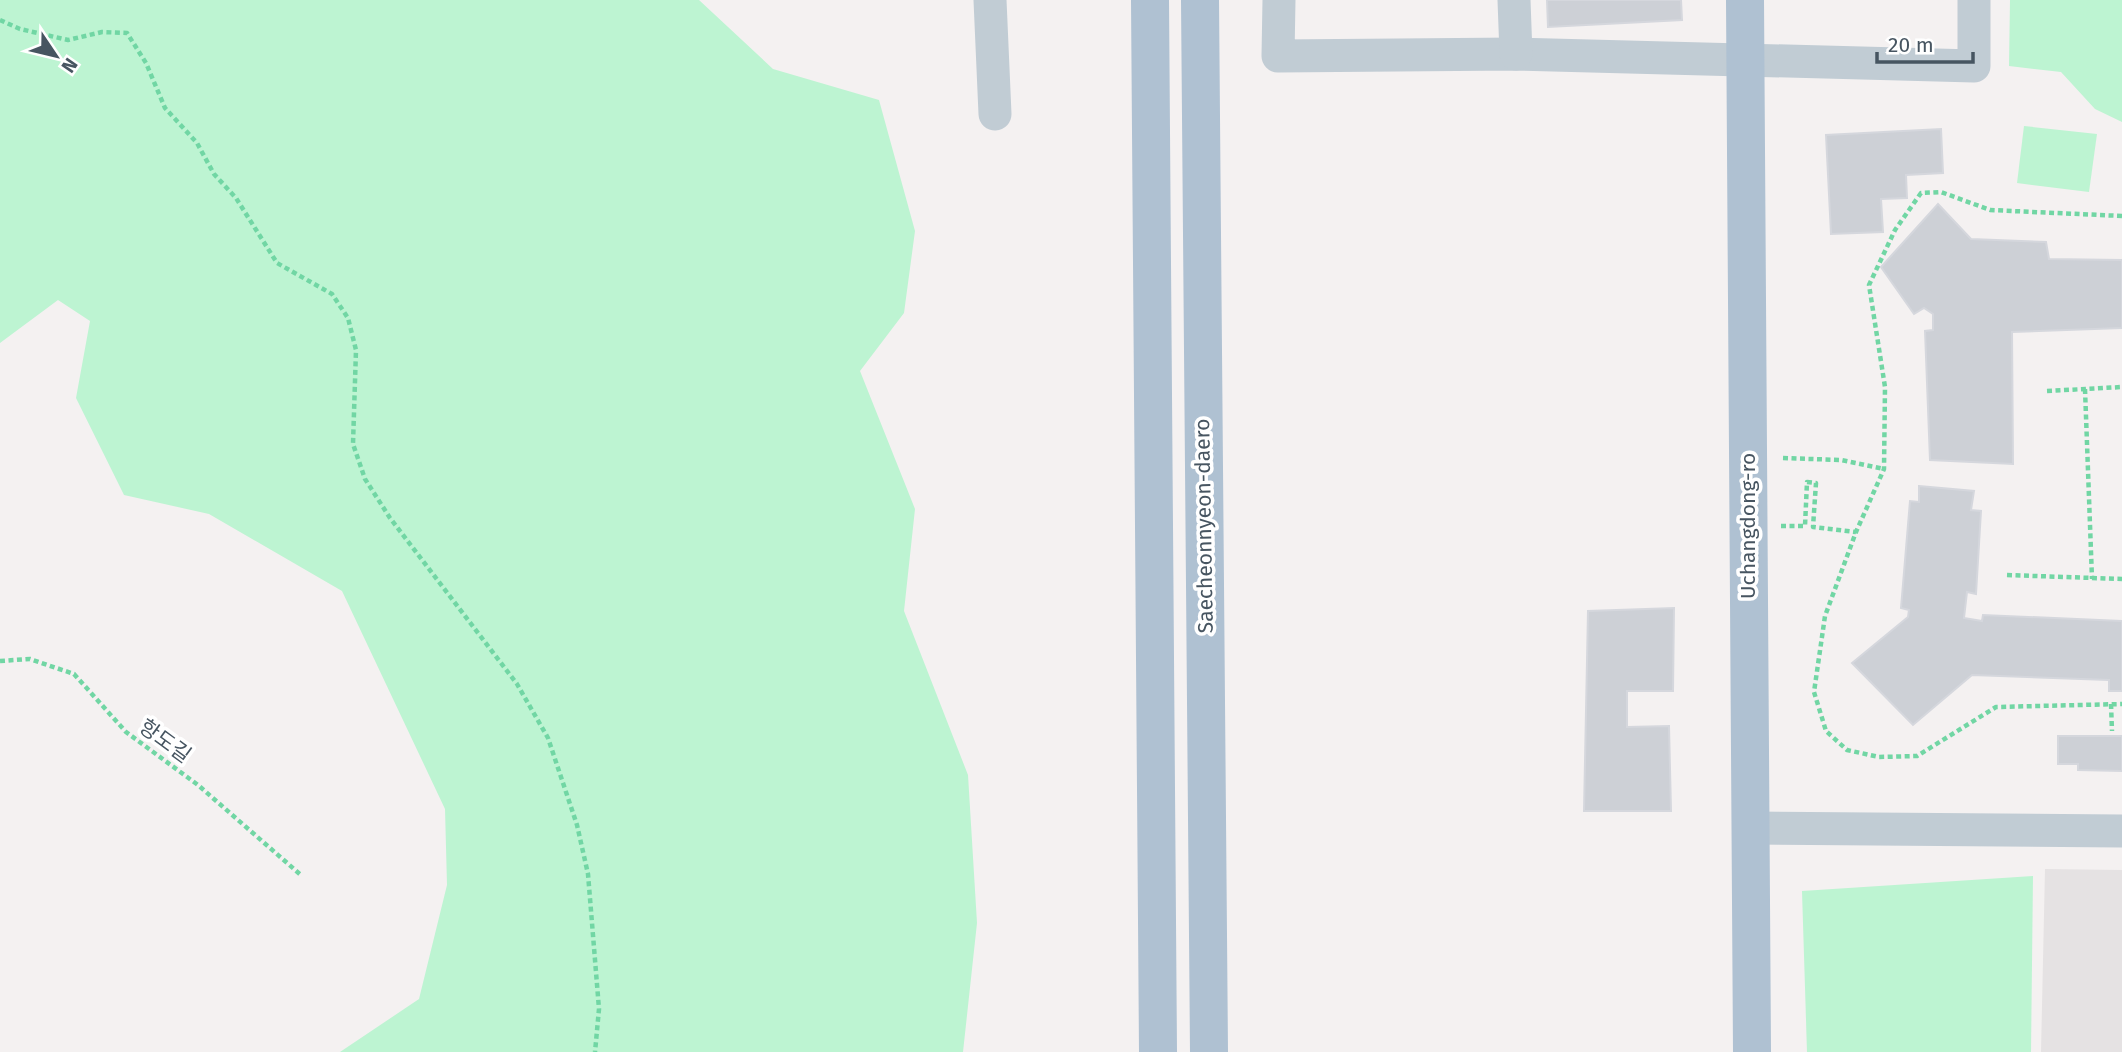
<svg xmlns="http://www.w3.org/2000/svg" width="2122" height="1052" viewBox="0 0 2122 1052" font-family="'Fira Sans','Noto Sans KR',sans-serif">
	<rect width="100%" height="100%" fill="#f4f1f1"/>
	<polygon fill="#e5e2e3" points="2045,869 2122,870 2122,1052 2041,1052"/>
	<g fill="#bdf4d2">
		<polygon points="0,0 699,0 773,69 879,100 915,231 904,313 860,371 915,509 904,611 968,775 977,923 963,1052 340,1052 419,999 447,885 445,809 342,591 209,514 124,495 76,398 90,321 58,300 0,343"/>
		<polygon points="2010,0 2122,0 2122,122 2095,109 2061,72 2009,66"/>
		<polygon points="2024,126 2097,134 2089,192 2017,183"/>
		<polygon points="2033,876 2031,1052 1807,1052 1802,891"/>
	</g>
	<g fill="#cdd0d6" stroke="#d5d7dd" stroke-width="2">
		<polygon points="1547,0 1681,0 1682,20 1548,27"/>
		<polygon points="1941,129 1943,173 1906,175 1907,198 1881,199 1883,232 1831,234 1826,135"/>
		<polygon points="1938,204 1971,239 2046,242 2049,259 2122,260 2122,328 2012,332 2013,464 1930,460 1925,331 1933,330 1933,314 1924,308 1914,314 1881,267"/>
		<polygon points="1919,486 1974,491 1971,510 1981,511 1976,594 1967,592 1964,618 1982,621 1983,615 2122,621 2122,691 2109,691 2109,680 1972,675 1913,725 1852,663 1908,617 1909,610 1901,608 1910,501 1919,502"/>
		<polygon points="1674,608 1673,691 1627,691 1627,727 1669,726 1671,811 1584,811 1588,611"/>
		<polygon points="2058,736 2122,736 2122,771 2078,770 2078,764 2058,764"/>
	</g>
	<g fill="none" stroke-linecap="round" stroke-linejoin="round">
		<g stroke="#71d6a4" stroke-width="4.5" stroke-dasharray="5 3.5" stroke-linecap="butt">
			<polyline points="0,20 20,29 68,40 102,32 127,33 146,63 165,108 197,143 214,174 236,198 277,263 332,294 348,318 356,350 353,444 365,479 390,518 517,684 548,738 577,825 588,874 599,1009 595,1052"/>
			<polyline points="2122,216 1990,210 1941,192 1921,193 1895,230 1869,285 1885,387 1884,469 1856,532 1825,616 1814,692 1826,731 1847,750 1879,757 1917,756 1996,707 2122,704"/>
			<polyline points="2085,389 2092,579"/>
			<polyline points="2047,391 2122,387"/>
			<polyline points="1783,458 1841,460 1884,469"/>
			<polyline points="1781,526 1805,526 1807,482 1816,483 1813,527 1856,532"/>
			<polyline points="2007,575 2122,579"/>
			<polyline points="0,661 30,659 74,674 126,732 198,785 302,876"/>
			<polyline points="2111,704 2112,731"/>
		</g>
		<g stroke="#c1ccd4" stroke-width="33">
			<polyline points="990,0 995,114"/>
			<polyline points="1279,0 1278,56 1516,54 1974,66 1974,0"/>
			<polyline points="1514,0 1516,54"/>
			<polyline points="1750,828 2122,831"/>
		</g>
		<g stroke="#afc1d2" stroke-width="38">
			<polyline points="1150,0 1158,1052"/>
			<polyline points="1200,0 1209,1052"/>
			<polyline points="1745,0 1752,1052"/>
		</g>
	</g>
	<g text-anchor="middle" dominant-baseline="central" stroke-width="7" stroke-linejoin="round" paint-order="stroke">
		<g font-size="21" fill="#475561" stroke="#fff">
			<text transform="translate(1204 526) rotate(-91)">Saecheonnyeon-daero</text>
			<text transform="translate(1748 526) rotate(-90)">Uchangdong-ro</text>
			<text transform="translate(165 741) rotate(36)">항도길</text>
		</g>
	</g>
	<g transform="translate(56 56) rotate(125)" stroke="#ffffff" stroke-width="5" paint-order="stroke">
	<path d="M0-5L12 26L0 18L-12 26Z" fill="#475561"/>
	<text y="-10" font-size="19" font-weight="bold" text-anchor="middle" fill="#475561">N</text>
	</g>
	<path d="M1877 52v10h96v-10" fill="none" stroke="#475561" stroke-width="3.5"/>
	<text x="1888" y="52" font-size="21" fill="#475561" stroke="#ffffff" stroke-width="5" paint-order="stroke">20 m</text>
</svg>
